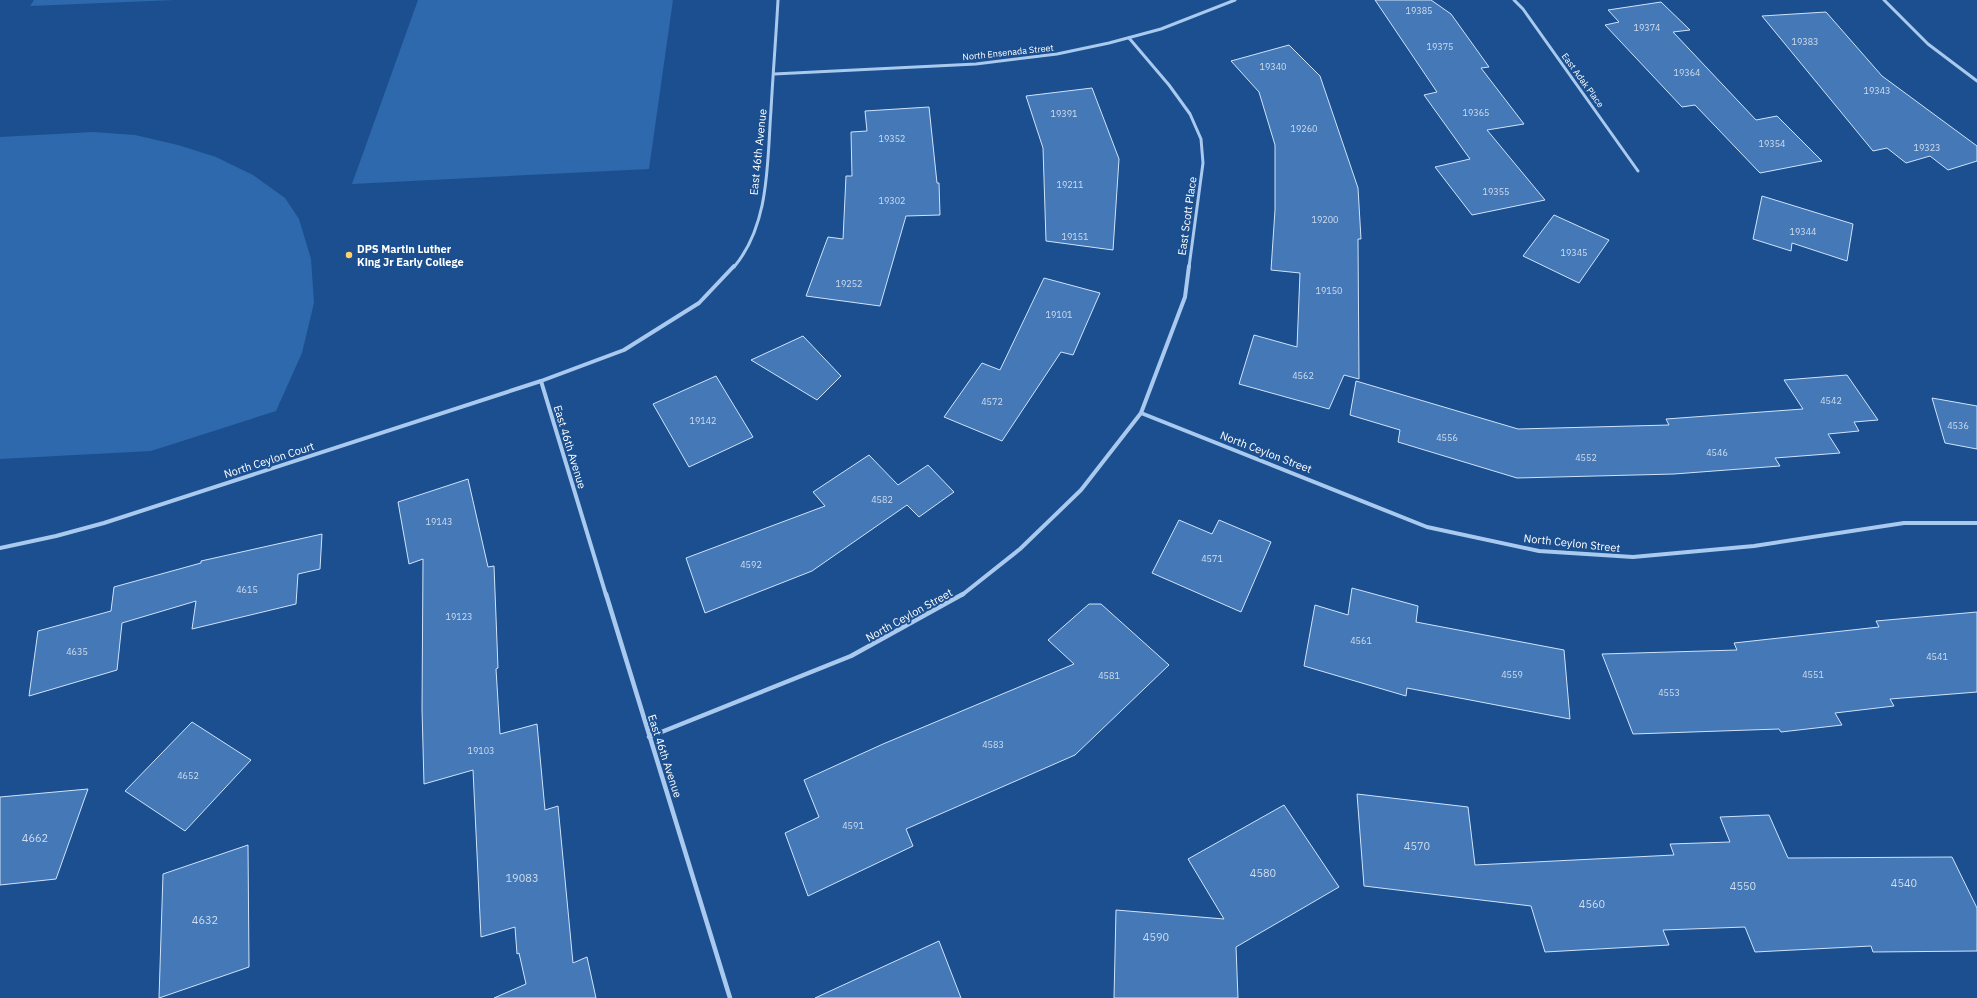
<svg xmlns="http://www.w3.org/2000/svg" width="1977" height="998" viewBox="0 0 1977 998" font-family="'IBM Plex Sans',sans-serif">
	<rect width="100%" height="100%" fill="#1b4f8f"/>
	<g fill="#2e69ad">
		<polygon points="34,0 175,0 30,6"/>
		<polygon points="418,0 673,0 649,169 352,184"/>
		<polygon points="93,132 135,135 178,145 216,157 253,175 285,198 299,219 311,259 314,303 302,353 276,411 151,451 0,459 0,137"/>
	</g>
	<g fill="#4478b7" stroke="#cfe3fa">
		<polygon points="1375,0 1431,0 1451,14 1489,67 1481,68 1524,124 1487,130 1545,200 1472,215 1435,167 1470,159 1424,95 1437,92"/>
		<polygon points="1661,2 1690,30 1673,32 1756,120 1777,116 1822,161 1760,173 1695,105 1682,107 1605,25 1619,22 1608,10"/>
		<polygon points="1826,12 1882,76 1977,146 1977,161 1948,170 1930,156 1906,163 1887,148 1873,151 1762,16"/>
		<polygon points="1289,45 1320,76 1358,188 1361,239 1358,239 1359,379 1344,375 1329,409 1239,384 1254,335 1297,347 1300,273 1271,270 1275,210 1275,145 1259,92 1231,61"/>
		<polygon points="1092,88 1119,159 1113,250 1046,241 1043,148 1026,96"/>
		<polygon points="929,107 937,183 939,183 940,215 906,216 880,306 806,296 828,237 843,239 846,176 852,176 851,132 867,131 865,111"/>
		<polygon points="1762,196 1853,224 1847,261 1792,243 1791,251 1753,239"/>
		<polygon points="1554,215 1609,240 1579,283 1523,256"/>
		<polygon points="1044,278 1100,293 1073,355 1061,352 1002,441 944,417 982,363 1000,370"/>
		<polygon points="803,336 841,376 817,400 751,360"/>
		<polygon points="1847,375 1878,420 1854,422 1859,431 1828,434 1840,453 1775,458 1780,466 1674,474 1517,478 1398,442 1400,430 1350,415 1356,381 1518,429 1669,425 1666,419 1803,409 1784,380"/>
		<polygon points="716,376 753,437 689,467 653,404"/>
		<polygon points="1932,398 1977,406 1977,449 1945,443"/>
		<polygon points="869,455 898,485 928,465 954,492 919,517 907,505 812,571 705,613 686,558 825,506 813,492"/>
		<polygon points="468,479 488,567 494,566 498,668 496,669 500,734 537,724 545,810 558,806 573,963 587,957 596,998 494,998 526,984 519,953 517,954 515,927 481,937 473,770 424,784 422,709 423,559 409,564 398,502"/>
		<polygon points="1179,520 1212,534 1219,520 1271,542 1241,612 1152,573"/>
		<polygon points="322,534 320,569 298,574 296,604 192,629 196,601 122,623 117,670 29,696 38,631 111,611 114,587 201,563 201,561"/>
		<polygon points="1352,588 1418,606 1416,622 1564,650 1570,719 1407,688 1406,696 1304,666 1315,605 1348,615"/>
		<polygon points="1089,604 1101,604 1169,665 1075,755 906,829 913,846 808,896 785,833 819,817 804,780 883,744 1074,664 1048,640"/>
		<polygon points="1977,612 1977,692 1890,699 1894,706 1835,713 1842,725 1781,732 1779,729 1633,734 1602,654 1737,650 1734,643 1879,627 1876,621"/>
		<polygon points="192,722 251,760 185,831 125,791"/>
		<polygon points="88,789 56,879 0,885 0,797"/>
		<polygon points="1357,794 1468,807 1475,865 1674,855 1670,844 1730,842 1720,817 1769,815 1788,858 1952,857 1977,908 1977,951 1873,952 1871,946 1755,952 1745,927 1663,930 1669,945 1545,952 1531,906 1364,886"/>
		<polygon points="1284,805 1339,887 1236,947 1238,998 1114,998 1116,910 1224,919 1188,859"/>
		<polygon points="248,845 249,967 159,998 163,874"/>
		<polygon points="939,941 961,998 815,998"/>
	</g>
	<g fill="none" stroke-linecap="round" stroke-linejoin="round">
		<g stroke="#a9c9ee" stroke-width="3">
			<polyline points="1514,0 1523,9 1638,171"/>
			<polyline points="1884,0 1928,44 1977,81"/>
			<polyline points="1129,38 1169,85 1190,114 1201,139 1203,163 1189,267"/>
			<polyline points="774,74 976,64 1057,54 1109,43 1161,29 1235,0"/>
			<path d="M734,267C770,224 767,163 771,110C773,73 776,37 778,0"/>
		</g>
		<g stroke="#a9c9ee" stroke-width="4">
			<polyline points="541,381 606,595"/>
			<polyline points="1141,413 1427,527 1539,551 1633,557 1754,546 1904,523 1977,523"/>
			<polyline points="0,548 56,536 104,523 541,381 624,350 699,303 734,266"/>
			<polyline points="962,595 1020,549 1081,490 1141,413 1185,297 1189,266"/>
		</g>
		<g stroke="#a9c9ee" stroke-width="4.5">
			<polyline points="606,594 730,998"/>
			<polyline points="649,737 851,656 963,594"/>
		</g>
	</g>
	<circle fill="#ffd166" stroke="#1b4f8f" stroke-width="1.5" cx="349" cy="255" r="4"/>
	<g text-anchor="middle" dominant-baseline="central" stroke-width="4" stroke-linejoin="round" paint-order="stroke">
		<g font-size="9" fill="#d0dded">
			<text x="1419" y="10">19385</text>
			<text x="1647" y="27">19374</text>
			<text x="1805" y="41">19383</text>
			<text x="1440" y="46">19375</text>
			<text x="1273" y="66">19340</text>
			<text x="1687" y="72">19364</text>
			<text x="1877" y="90">19343</text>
			<text x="1476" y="112">19365</text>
			<text x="1064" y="113">19391</text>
			<text x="1304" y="128">19260</text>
			<text x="892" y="138">19352</text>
			<text x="1772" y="143">19354</text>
			<text x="1927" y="147">19323</text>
			<text x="1070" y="184">19211</text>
			<text x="1496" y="191">19355</text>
			<text x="892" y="200">19302</text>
			<text x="1325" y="219">19200</text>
			<text x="1803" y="231">19344</text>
			<text x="1075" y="236">19151</text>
			<text x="1574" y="252">19345</text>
			<text x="849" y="283">19252</text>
			<text x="1329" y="290">19150</text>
			<text x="1059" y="314">19101</text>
			<text x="1303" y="375">4562</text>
			<text x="1831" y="400">4542</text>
			<text x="992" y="401">4572</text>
			<text x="703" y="420">19142</text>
			<text x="1958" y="425">4536</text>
			<text x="1447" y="437">4556</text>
			<text x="1717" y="452">4546</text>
			<text x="1586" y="457">4552</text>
			<text x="882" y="499">4582</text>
			<text x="439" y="521">19143</text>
			<text x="1212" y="558">4571</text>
			<text x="751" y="564">4592</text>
			<text x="247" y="589">4615</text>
			<text x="459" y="616">19123</text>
			<text x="1361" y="640">4561</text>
			<text x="77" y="651">4635</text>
			<text x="1937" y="656">4541</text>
			<text x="1512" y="674">4559</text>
			<text x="1813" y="674">4551</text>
			<text x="1109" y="675">4581</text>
			<text x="1669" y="692">4553</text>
			<text x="993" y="744">4583</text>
			<text x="481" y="750">19103</text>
			<text x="188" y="775">4652</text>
			<text x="853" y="825">4591</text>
		</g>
		<g font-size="9" fill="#fff" stroke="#1b4f8f">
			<text transform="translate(1008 52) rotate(-6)">North Ensenada Street</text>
			<text transform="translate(1583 80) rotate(54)">East Adak Place</text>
		</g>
		<g font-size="11" fill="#fff" stroke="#1b4f8f">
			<text transform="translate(758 152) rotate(-84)">East 46th Avenue</text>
			<text transform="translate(1187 216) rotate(-82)">East Scott Place</text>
			<text transform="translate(570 447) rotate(73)">East 46th Avenue</text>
			<text transform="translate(1266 452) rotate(21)">North Ceylon Street</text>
			<text transform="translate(269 460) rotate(-18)">North Ceylon Court</text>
			<text transform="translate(1572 543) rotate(6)">North Ceylon Street</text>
			<text transform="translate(909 615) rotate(-29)">North Ceylon Street</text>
			<text transform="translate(665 756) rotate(72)">East 46th Avenue</text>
		</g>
		<g font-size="11" font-weight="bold" fill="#fff" stroke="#1b4f8f" text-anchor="start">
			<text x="357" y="249">DPS Martin Luther<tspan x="357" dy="13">King Jr Early College</tspan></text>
		</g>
		<g font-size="11" fill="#d0dded">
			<text x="35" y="838">4662</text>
			<text x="1417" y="846">4570</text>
			<text x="1263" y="873">4580</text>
			<text x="522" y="878">19083</text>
			<text x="1904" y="883">4540</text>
			<text x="1743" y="886">4550</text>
			<text x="1592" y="904">4560</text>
			<text x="205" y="920">4632</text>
			<text x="1156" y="937">4590</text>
		</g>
	</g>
</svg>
